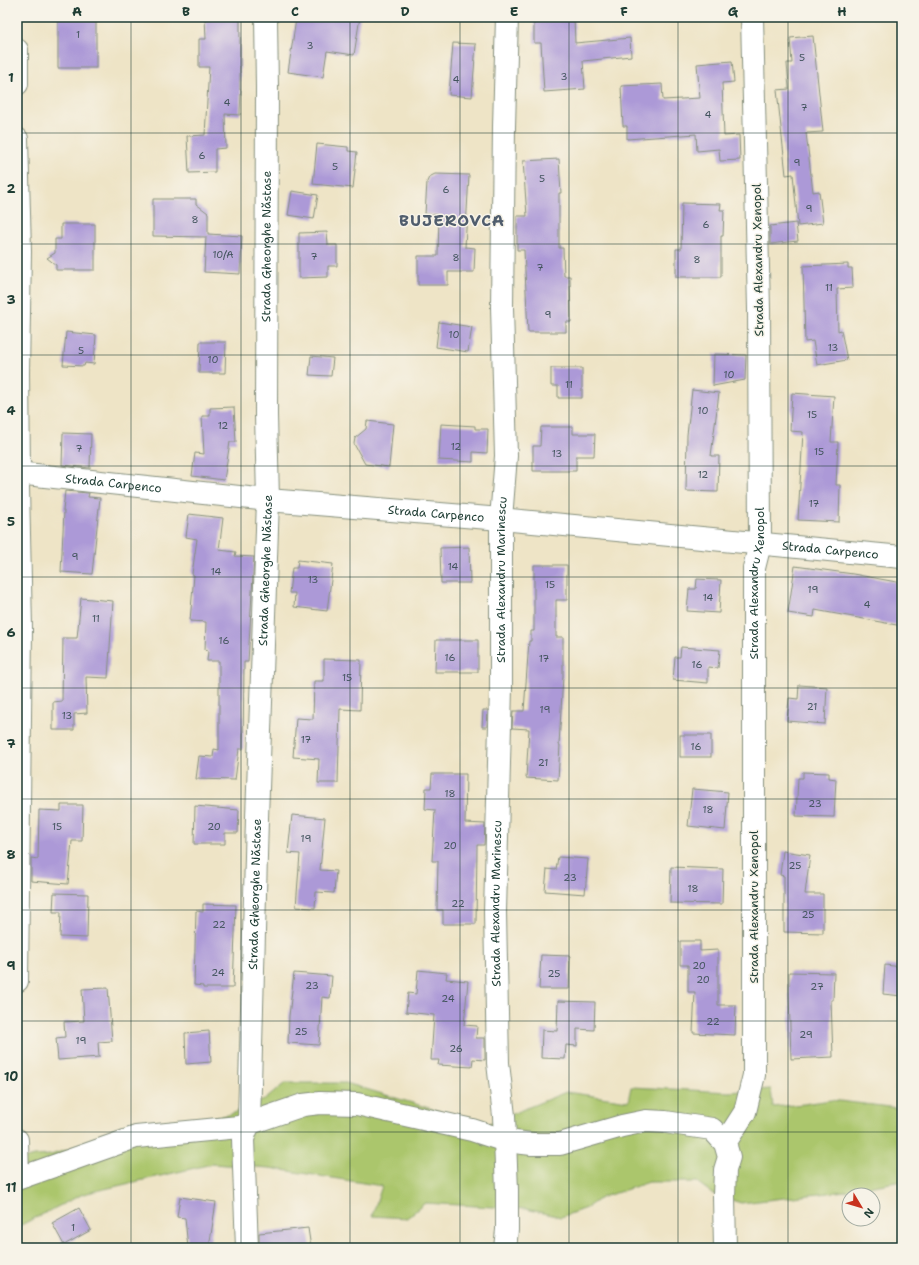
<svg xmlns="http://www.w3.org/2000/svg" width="919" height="1265" viewBox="0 0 919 1265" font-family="'Shantell Sans',sans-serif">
	<rect width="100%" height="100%" fill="#f7f3e8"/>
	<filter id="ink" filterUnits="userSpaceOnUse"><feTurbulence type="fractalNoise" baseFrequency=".025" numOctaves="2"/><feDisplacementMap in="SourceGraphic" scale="8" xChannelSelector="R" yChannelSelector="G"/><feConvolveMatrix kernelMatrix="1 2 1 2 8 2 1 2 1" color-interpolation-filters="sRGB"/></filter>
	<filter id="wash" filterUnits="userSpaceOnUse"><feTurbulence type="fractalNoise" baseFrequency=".012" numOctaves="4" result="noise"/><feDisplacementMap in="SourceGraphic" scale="16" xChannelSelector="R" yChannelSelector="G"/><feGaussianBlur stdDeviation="0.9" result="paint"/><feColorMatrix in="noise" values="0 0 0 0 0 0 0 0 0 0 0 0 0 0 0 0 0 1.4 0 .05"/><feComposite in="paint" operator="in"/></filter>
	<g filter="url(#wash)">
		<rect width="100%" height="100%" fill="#eee4c6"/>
		<polygon fill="#abc66c" stroke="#658250" points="285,1083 346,1083 485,1125 566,1092 628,1101 631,1087 729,1092 771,1089 773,1107 804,1104 831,1100 898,1108 902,1104 902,1181 845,1191 741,1203 713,1194 697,1182 649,1182 619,1192 602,1197 586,1208 561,1217 526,1209 425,1203 407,1218 372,1216 382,1186 270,1168 212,1164 83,1194 23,1224 17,1228 17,1160 35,1156 51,1155 141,1125 229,1115 266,1099"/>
		<g id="blocks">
			<g fill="#ac99d7">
				<rect x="58" y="17" width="38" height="51"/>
				<polygon points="205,17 240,17 240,90 241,90 240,115 225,114 226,148 215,149 215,172 189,173 187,136 205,135 209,67 199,67 199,39 206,39"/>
				<polygon points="318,17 360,17 354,55 327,51 323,77 288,72 296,19 317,22"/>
				<polygon points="534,17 574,17 575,43 630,38 631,56 583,61 585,89 544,92 541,43 534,43"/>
				<polygon points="813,36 823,132 806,133 813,192 819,191 823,223 798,226 793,174 786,175 777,90 789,89 787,63 792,63 790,38"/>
				<polygon points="453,43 476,44 472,97 449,95"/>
				<polygon points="732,61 734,82 722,83 724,136 739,135 740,160 720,161 719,149 697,151 696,134 627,139 627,126 623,126 621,86 662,84 663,100 700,98 697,64"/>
				<polygon points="317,144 348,147 348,151 357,152 353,188 313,184"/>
				<polygon points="559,159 561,193 559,193 559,248 563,248 564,276 570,276 571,322 566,322 566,332 528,332 524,250 517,250 517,216 527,216 523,161"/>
				<polygon points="435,174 469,175 465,247 475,248 474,272 448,272 448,285 418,285 418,256 438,256 439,215 425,214 427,182 429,177"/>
				<polygon points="292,191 318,195 314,219 288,215"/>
				<polygon points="153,199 196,199 196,204 208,213 208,234 242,236 240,274 204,272 206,237 153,236"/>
				<polygon points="682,203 721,204 720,210 724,210 723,236 721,236 721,277 676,277 676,249 681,249"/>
				<polygon points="796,223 798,241 770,244 770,226"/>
				<polygon points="61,224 95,224 95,270 56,270 56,265 47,258 55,253 55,239 61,239"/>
				<polygon points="327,232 328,245 337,245 337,266 328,266 328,277 299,278 299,233"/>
				<polygon points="848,264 848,268 852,268 853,288 837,289 838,331 841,330 847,360 817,365 813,341 805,342 803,266"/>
				<polygon points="439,322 472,327 468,352 436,347"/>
				<polygon points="66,332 96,335 94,364 85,363 84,366 63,365"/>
				<polygon points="200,342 226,342 225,373 199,373"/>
				<polygon points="714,354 746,355 745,380 713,386"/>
				<polygon points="311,356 333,358 331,376 309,375"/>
				<polygon points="551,368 582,368 582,398 558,398 558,386 551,386"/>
				<polygon points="692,390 719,393 711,456 719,456 718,492 686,491 687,435"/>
				<polygon points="792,393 834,396 831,442 838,442 836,485 840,485 839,522 798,520 803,432 790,431"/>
				<polygon points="234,407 236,442 230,442 224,480 192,476 195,453 204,454 202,416 210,416 210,408"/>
				<polygon points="367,421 393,424 389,467 365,464 354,444 355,438 366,429"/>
				<polygon points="441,424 475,426 475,429 488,429 487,453 473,452 473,462 439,460"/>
				<polygon points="541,427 573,427 573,434 595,434 594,456 576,456 576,471 533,471 533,446 540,446"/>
				<polygon points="63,433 91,434 90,468 62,465"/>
				<polygon points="65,491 89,493 88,497 100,498 92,574 61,572 64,511 63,511"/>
				<polygon points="189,514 223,518 219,550 236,552 235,556 254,557 248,662 244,662 243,749 239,749 235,780 196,779 199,756 213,757 214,749 219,750 219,661 207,661 208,651 205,650 206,622 190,621 194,575 192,574 197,539 186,537"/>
				<polygon points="469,547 470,583 441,583 440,548"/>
				<polygon points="298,560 333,564 327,611 294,607 295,593 289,593 292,568 297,568"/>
				<polygon points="534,565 567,565 567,600 556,600 556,637 563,637 563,676 559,745 560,745 558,780 526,778 529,729 512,728 513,711 524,711 529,641 531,641 531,631 534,631"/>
				<polygon points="795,566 853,574 902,583 902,626 815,610 814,617 788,613"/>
				<polygon points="697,579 721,580 719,613 687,611 689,589 696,589"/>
				<polygon points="81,598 113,601 108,678 86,677 87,713 74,714 74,730 53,730 53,702 62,701 63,638 77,638"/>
				<polygon points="436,640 478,640 478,672 435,672"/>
				<polygon points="681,647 720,650 718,668 708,667 708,683 673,680 675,657 680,657"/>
				<polygon points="324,659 361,660 360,710 340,709 338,783 318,783 319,759 293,757 296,718 313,719 314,681 324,681"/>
				<polygon points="799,685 827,687 825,724 787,721 789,698 798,699"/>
				<polygon points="483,710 488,710 487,727 482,727"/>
				<rect x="680" y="735" width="31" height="22"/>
				<polygon points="803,772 829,773 829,778 836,779 834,817 796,816 798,778 803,778"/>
				<polygon points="432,774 466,774 465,823 485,824 484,845 477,845 476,924 443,924 443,910 437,910 438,861 432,861 435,810 425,809 426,788 431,788"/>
				<polygon points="692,789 728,792 725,830 688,826"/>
				<polygon points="61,805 83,805 82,841 72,841 68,884 31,881 31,858 38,859 39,810 61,811"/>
				<polygon points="195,806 239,810 238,833 225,833 225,844 194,844"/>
				<polygon points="292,815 325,818 320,870 336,871 334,893 316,892 315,908 296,907 300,854 288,853"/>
				<polygon points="783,851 810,855 805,894 823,894 823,933 784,932 784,876 780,875"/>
				<polygon points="558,857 588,859 585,894 545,891 547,869 556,870"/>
				<polygon points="671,867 723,869 722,904 670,903"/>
				<polygon points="54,893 88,894 87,938 60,937 61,912 53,912"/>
				<polygon points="203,904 236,905 233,988 203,988 203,986 194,985 196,911 203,912"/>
				<polygon points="680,941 700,941 700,951 718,950 718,1005 736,1005 735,1035 693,1033 695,992 688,992 688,965 680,965"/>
				<polygon points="541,955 570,956 569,989 539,989"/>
				<polygon points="885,965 902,967 902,996 883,994"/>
				<polygon points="418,970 447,973 446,979 468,981 464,1025 477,1026 476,1038 485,1038 485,1060 473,1059 472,1067 438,1065 439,1060 431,1060 434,1015 406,1012 408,993 416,994"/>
				<polygon points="789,972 834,973 833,1000 831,1000 833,1057 791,1059 789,993"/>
				<polygon points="294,973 332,976 330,998 322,997 319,1045 288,1043 289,1016"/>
				<polygon points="108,988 112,1041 98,1042 99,1057 58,1060 56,1038 65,1037 64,1022 84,1021 82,989"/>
				<polygon points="558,1001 595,1002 594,1030 577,1029 577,1046 566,1045 565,1059 541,1058 542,1030 557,1031"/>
				<polygon points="209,1031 211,1062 186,1064 185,1033"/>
				<polygon points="180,1197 216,1202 209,1248 188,1248 185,1218 177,1217"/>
				<polygon points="79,1208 91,1230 64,1245 52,1223"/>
				<polygon points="308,1228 311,1248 259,1248 259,1233"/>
			</g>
		</g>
	</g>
	<g filter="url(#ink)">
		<use href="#blocks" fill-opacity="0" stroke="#86907d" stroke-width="1"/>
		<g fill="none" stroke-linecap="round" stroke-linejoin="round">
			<g stroke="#86907d" stroke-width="24">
				<g id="minor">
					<polyline points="17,50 17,84"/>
					<polyline points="17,139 20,251 18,373 19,473 18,487 21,629 17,981"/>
					<path id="s1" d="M17,473L268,500L501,519L902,557"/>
					<polyline points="17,1140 18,1178"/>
					<path id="s2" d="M725,1143L745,1112L754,1075V568L760,544L759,309L752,17"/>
					<polyline points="17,1179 136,1137 239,1127 303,1105 320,1103 357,1104 472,1130 506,1141 532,1144 560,1144 622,1126 646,1121 665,1122 712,1129 725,1143 729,1157 725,1170 724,1196 725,1248"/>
					<path id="s3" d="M247,1248L243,1139L249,1123L257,818L268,500L266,415L267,88L266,17"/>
					<path id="s4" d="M505,1248L507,1230V1190L504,1116L498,1063L495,912L501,688V519L506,456L502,307L504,127L507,17"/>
				</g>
			</g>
			<use href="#minor" stroke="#fff" stroke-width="22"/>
		</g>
	</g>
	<path fill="none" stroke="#1f3d34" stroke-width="1" stroke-opacity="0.55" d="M131,17V1248M241,17V1248M350,17V1248M460,17V1248M569,17V1248M678,17V1248M788,17V1248M17,133H902M17,244H902M17,355H902M17,466H902M17,577H902M17,688H902M17,799H902M17,910H902M17,1021H902M17,1132H902"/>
	<g text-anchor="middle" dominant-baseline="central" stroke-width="3" stroke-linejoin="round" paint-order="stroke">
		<g font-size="10" fill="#42545d">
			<text x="78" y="34">1</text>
			<text x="310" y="45">3</text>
			<text x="802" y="57">5</text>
			<text x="564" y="76">3</text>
			<text x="456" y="79">4</text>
			<text x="227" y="102">4</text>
			<text x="804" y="107">7</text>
			<text x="708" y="114">4</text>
			<text x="202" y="155">6</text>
			<text x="797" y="162">9</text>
			<text x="335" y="166">5</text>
			<text x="542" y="178">5</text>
			<text x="446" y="189">6</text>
			<text x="809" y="208">9</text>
			<text x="195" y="219">8</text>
			<text x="706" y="224">6</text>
			<text x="223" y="254">10/A</text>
			<text x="314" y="256">7</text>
			<text x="456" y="257">8</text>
			<text x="697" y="259">8</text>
			<text x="540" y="267">7</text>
			<text x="829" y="287">11</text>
			<text x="548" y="314">9</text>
			<text x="454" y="334">10</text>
			<text x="833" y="347">13</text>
			<text x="81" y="350">5</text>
			<text x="213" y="359">10</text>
			<text x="729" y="374">10</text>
			<text x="569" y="384">11</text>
			<text x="703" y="410">10</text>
			<text x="812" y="414">15</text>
			<text x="223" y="425">12</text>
			<text x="456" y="446">12</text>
			<text x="79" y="448">7</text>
			<text x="819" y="451">15</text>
			<text x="557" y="453">13</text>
			<text x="703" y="474">12</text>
			<text x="814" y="503">17</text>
			<text x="75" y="556">9</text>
			<text x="453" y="566">14</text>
			<text x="216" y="571">14</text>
			<text x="313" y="579">13</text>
			<text x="550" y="584">15</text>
			<text x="813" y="589">19</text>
			<text x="708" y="597">14</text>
			<text x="867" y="604">4</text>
			<text x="96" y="618">11</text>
			<text x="224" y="640">16</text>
			<text x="450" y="657">16</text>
			<text x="544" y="658">17</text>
			<text x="697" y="664">16</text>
			<text x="347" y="677">15</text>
			<text x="812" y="706">21</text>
			<text x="545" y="709">19</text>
			<text x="67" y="715">13</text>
			<text x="306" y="739">17</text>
			<text x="696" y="746">16</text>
			<text x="543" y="762">21</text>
			<text x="450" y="793">18</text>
			<text x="815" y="803">23</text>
			<text x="708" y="809">18</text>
			<text x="57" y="826">15</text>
			<text x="214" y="826">20</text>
			<text x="306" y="838">19</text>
			<text x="450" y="845">20</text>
			<text x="795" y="865">25</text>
			<text x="570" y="877">23</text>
			<text x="693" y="888">18</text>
			<text x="458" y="903">22</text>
			<text x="808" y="914">25</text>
			<text x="219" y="924">22</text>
			<text x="699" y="965">20</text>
			<text x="218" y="972">24</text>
			<text x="554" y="973">25</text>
			<text x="703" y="979">20</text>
			<text x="312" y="985">23</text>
			<text x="817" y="986">27</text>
			<text x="448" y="998">24</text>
			<text x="713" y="1021">22</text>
			<text x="301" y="1031">25</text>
			<text x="806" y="1034">29</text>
			<text x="81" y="1040">19</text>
			<text x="456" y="1048">26</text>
			<text x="73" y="1227">1</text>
		</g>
		<g font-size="12" fill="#1f3d34" stroke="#f7f3e8">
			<text stroke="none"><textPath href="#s3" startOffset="1003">Strada Gheorghe Năstase</textPath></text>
			<text transform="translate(758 260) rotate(-91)">Strada Alexandru Xenopol</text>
			<text stroke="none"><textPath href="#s1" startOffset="97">Strada Carpenco</textPath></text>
			<text stroke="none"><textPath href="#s1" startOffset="421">Strada Carpenco</textPath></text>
			<text stroke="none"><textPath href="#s1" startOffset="817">Strada Carpenco</textPath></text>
			<text stroke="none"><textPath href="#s3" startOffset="679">Strada Gheorghe Năstase</textPath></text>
			<text stroke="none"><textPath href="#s4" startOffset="669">Strada Alexandru Marinescu</textPath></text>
			<text stroke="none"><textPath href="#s2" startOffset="567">Strada Alexandru Xenopol</textPath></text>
			<text stroke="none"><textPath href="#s3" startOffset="355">Strada Gheorghe Năstase</textPath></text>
			<text stroke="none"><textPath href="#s4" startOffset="345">Strada Alexandru Marinescu</textPath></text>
			<text transform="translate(754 907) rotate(-90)">Strada Alexandru Xenopol</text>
		</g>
		<g font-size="16" font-weight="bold" letter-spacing="1" fill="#505d6d" stroke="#f7f3e8">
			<text x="452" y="220">BUJEROVCA</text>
		</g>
	</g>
	<rect width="919" height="1265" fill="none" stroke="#f7f3e8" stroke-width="44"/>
	<g transform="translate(861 1207) rotate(128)"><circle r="19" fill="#f7f3e8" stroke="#a1aaa0"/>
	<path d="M0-3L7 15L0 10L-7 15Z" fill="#c8321e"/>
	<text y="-6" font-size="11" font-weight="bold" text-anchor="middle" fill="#1f3d34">N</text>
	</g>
	<rect x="22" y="22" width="875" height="1221" fill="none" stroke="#1f3d34" stroke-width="1.5"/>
	<g font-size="13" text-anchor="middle" font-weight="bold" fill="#1f3d34">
		<text x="77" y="16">A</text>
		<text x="186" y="16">B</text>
		<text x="295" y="16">C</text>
		<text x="405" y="16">D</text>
		<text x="514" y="16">E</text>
		<text x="624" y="16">F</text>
		<text x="733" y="16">G</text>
		<text x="842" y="16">H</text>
		<text x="11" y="82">1</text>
		<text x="11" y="193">2</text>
		<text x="11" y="304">3</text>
		<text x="11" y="415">4</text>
		<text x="11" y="526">5</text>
		<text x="11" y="637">6</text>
		<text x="11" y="748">7</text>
		<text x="11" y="859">8</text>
		<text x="11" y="970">9</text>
		<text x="11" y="1081">10</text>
		<text x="11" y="1192">11</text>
	</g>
</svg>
